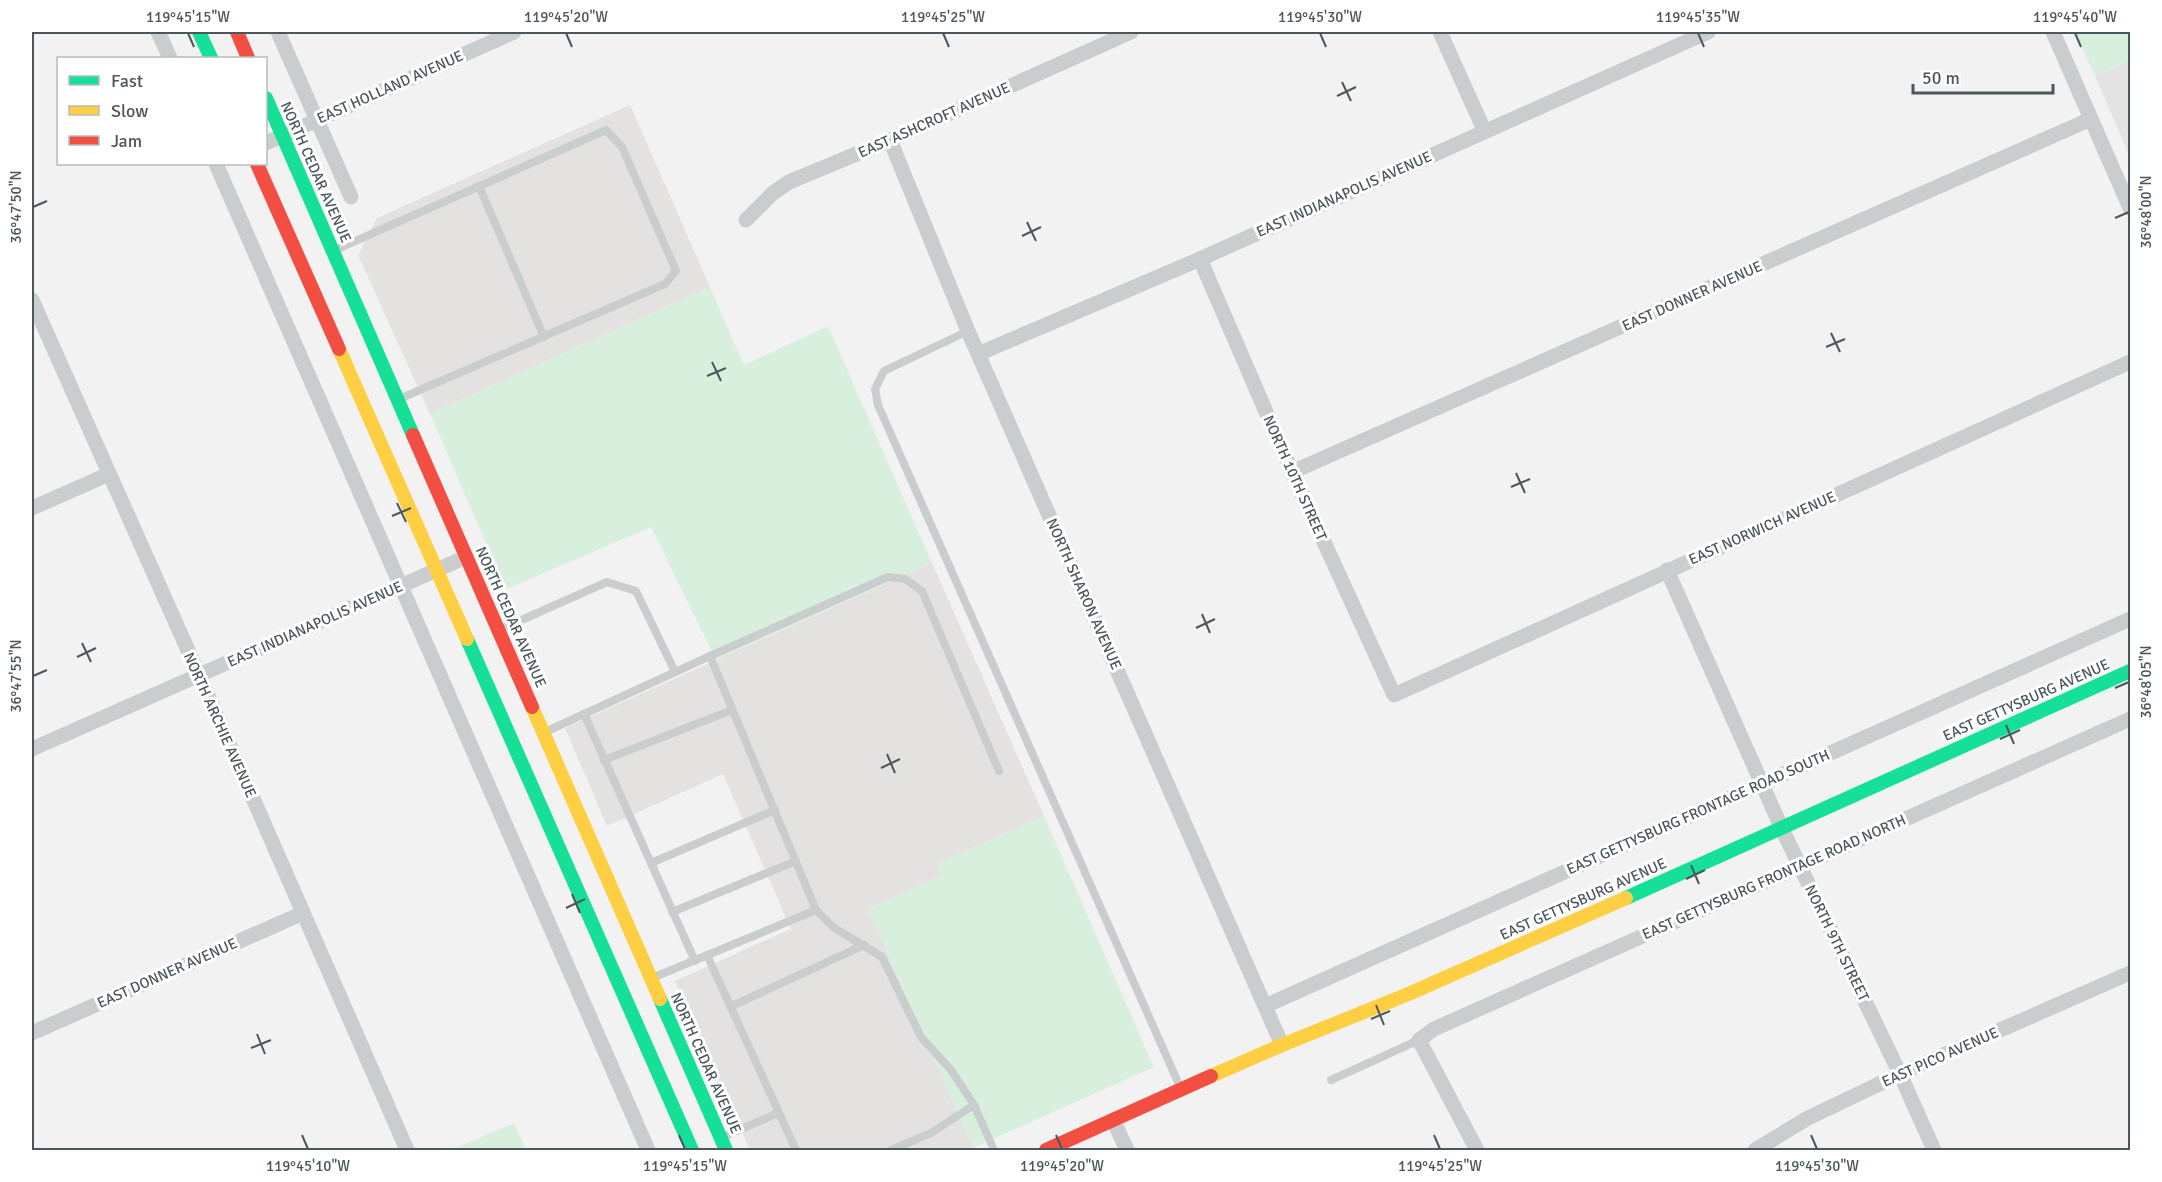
<svg xmlns="http://www.w3.org/2000/svg" width="2162" height="1182" viewBox="0 0 2162 1182" font-family="Signika,sans-serif">
	<rect width="100%" height="100%" fill="#f2f2f2"/>
	<g fill="#e3e2e0">
		<polygon points="630,105 710,287 430,414 358,255 377,218"/>
		<polygon points="932,563 1044,816 937,864 942,876 868,909 973,1148 967,1150 750,1150 675,981 791,929 723,774 607,826 565,728"/>
	</g>
	<polygon fill="#e4e3e4" points="2130,60 2130,157 2095,76"/>
	<g fill="#d9efde">
		<polygon points="2075,32 2130,32 2130,60 2095,76"/>
		<polygon points="710,287 744,365 828,326 932,563 716,660 651,527 506,589 430,414"/>
		<polygon points="1044,816 1154,1067 973,1148 868,909 942,876 937,864"/>
		<polygon points="514,1123 526,1150 451,1150"/>
	</g>
	<g fill="none" stroke-linecap="round" stroke-linejoin="round">
		<g stroke="#cacdcd" stroke-width="8">
			<polyline points="479,186 544,337"/>
			<polyline points="335,250 606,130 622,147 676,271 665,284 399,399"/>
			<polyline points="968,331 884,371 875,389 878,405 1181,1089"/>
			<polyline points="499,630 607,582 636,591 675,672"/>
			<polyline points="710,656 816,910 833,927 882,957 921,1037 951,1070 974,1105 994,1150"/>
			<polyline points="584,714 695,961"/>
			<polyline points="545,732 710,656 888,577 905,579 922,591 999,771"/>
			<polyline points="604,760 732,710"/>
			<polyline points="651,863 775,810"/>
			<polyline points="672,912 796,861"/>
			<polyline points="707,955 796,1150"/>
			<polyline points="652,978 816,910"/>
			<polyline points="730,1007 864,945"/>
			<polyline points="1331,1080 1419,1040"/>
			<polyline points="721,1138 778,1113"/>
			<polyline points="891,1150 931,1133 974,1105"/>
		</g>
		<g stroke="#cacdcd" stroke-width="15">
			<polyline points="158,32 170,58"/>
			<polyline points="278,32 351,197"/>
			<polyline points="1440,32 1484,130"/>
			<polyline points="2053,32 2130,208"/>
			<polyline points="890,140 968,331 1282,1045"/>
			<polyline points="266,143 514,32"/>
			<polyline points="216,164 648,1150"/>
			<polyline points="746,220 773,193 789,182 890,140 1131,32"/>
			<polyline points="1200,259 1292,472 1394,695 2130,362"/>
			<polyline points="32,300 199,675 407,1150"/>
			<polyline points="978,354 1200,259 1708,32"/>
			<polyline points="1292,472 2091,119"/>
			<polyline points="32,508 109,474"/>
			<polyline points="1667,570 1782,829 1900,1074 1934,1150"/>
			<polyline points="32,749 466,557"/>
			<polyline points="1265,1006 2130,619"/>
			<polyline points="32,1033 303,913"/>
			<polyline points="1113,1120 1127,1150"/>
			<polyline points="1477,1150 1419,1040 1434,1029 2130,719"/>
			<polyline points="1755,1150 1808,1118 1900,1074 2130,973"/>
		</g>
		<g stroke="#16e098" stroke-width="14">
			<polyline points="199,32 211,58"/>
			<polyline points="266,98 413,435"/>
			<polyline points="467,639 692,1150"/>
			<polyline points="1626,898 2130,671"/>
			<polyline points="660,999 726,1150"/>
		</g>
		<g stroke="#ffcf43" stroke-width="14">
			<polyline points="339,349 467,639"/>
			<polyline points="532,707 660,999"/>
			<polyline points="1211,1076 1282,1045 1406,995 1626,898"/>
		</g>
		<g stroke="#f24e42" stroke-width="14">
			<polyline points="237,32 248,58"/>
			<polyline points="257,164 339,349"/>
			<polyline points="413,435 532,707"/>
			<polyline points="1046,1150 1211,1076"/>
		</g>
	</g>
	<path fill="none" stroke="#4b575d" stroke-width="2" d="M188,33L194,47M566,33L572,47M943,33L949,47M1320,33L1326,47M1698,33L1704,47M2075,33L2081,47M1342,82L1351,101M1337,96L1356,87M33,207L47,201M2115,218L2129,212M1027,222L1036,241M1022,236L1041,227M1831,333L1840,352M1826,347L1845,339M712,362L721,381M707,376L726,368M1516,473L1525,493M1511,487L1530,479M397,503L406,522M392,516L411,508M1202,614L1210,633M1196,628L1215,619M82,643L91,662M77,657L96,648M33,676L47,670M2115,688L2129,682M2006,725L2014,744M2000,739L2020,730M887,754L895,773M881,768L900,759M1691,865L1699,884M1686,879L1705,870M572,894L580,913M566,908L585,899M1376,1005L1384,1025M1371,1019L1390,1011M257,1034L265,1054M251,1048L271,1040M302,1135L308,1149M679,1135L685,1149M1056,1135L1062,1149M1434,1135L1440,1149M1811,1135L1817,1149"/>
	<g text-anchor="middle" dominant-baseline="central" stroke-width="6" stroke-linejoin="round" paint-order="stroke">
		<g font-size="15" fill="#4b575d" stroke="#fff">
			<text transform="translate(390 87) rotate(-24)">EAST HOLLAND AVENUE</text>
			<text transform="translate(934 120) rotate(-24)">EAST ASHCROFT AVENUE</text>
			<text transform="translate(316 172) rotate(66)">NORTH CEDAR AVENUE</text>
			<text transform="translate(1344 194) rotate(-24)">EAST INDIANAPOLIS AVENUE</text>
			<text transform="translate(1692 296) rotate(-24)">EAST DONNER AVENUE</text>
			<text transform="translate(1295 478) rotate(66)">NORTH 10TH STREET</text>
			<text transform="translate(1762 528) rotate(-24)">EAST NORWICH AVENUE</text>
			<text transform="translate(1084 594) rotate(66)">NORTH SHARON AVENUE</text>
			<text transform="translate(511 617) rotate(66)">NORTH CEDAR AVENUE</text>
			<text transform="translate(315 624) rotate(-24)">EAST INDIANAPOLIS AVENUE</text>
			<text transform="translate(2026 700) rotate(-24)">EAST GETTYSBURG AVENUE</text>
			<text transform="translate(220 725) rotate(66)">NORTH ARCHIE AVENUE</text>
			<text transform="translate(1698 812) rotate(-24)">EAST GETTYSBURG FRONTAGE ROAD SOUTH</text>
			<text transform="translate(1774 877) rotate(-24)">EAST GETTYSBURG FRONTAGE ROAD NORTH</text>
			<text transform="translate(1583 899) rotate(-24)">EAST GETTYSBURG AVENUE</text>
			<text transform="translate(1837 943) rotate(64)">NORTH 9TH STREET</text>
			<text transform="translate(167 973) rotate(-24)">EAST DONNER AVENUE</text>
			<text transform="translate(1940 1057) rotate(-24)">EAST PICO AVENUE</text>
			<text transform="translate(706 1063) rotate(66)">NORTH CEDAR AVENUE</text>
		</g>
	</g>
	<rect width="2162" height="1182" fill="none" stroke="#ffffff" stroke-width="66"/>
	<rect x="57" y="57" width="210" height="108" fill="#ffffff" stroke="#b7bcbe" stroke-width="1.5"/>
	<rect x="69" y="76" width="30" height="9" fill="#16e098" stroke="#b7bcbe" stroke-width="1.5"/>
	<text x="111" y="87" font-size="18" fill="#4b575d">Fast</text>
	<rect x="69" y="106" width="30" height="9" fill="#ffcf43" stroke="#b7bcbe" stroke-width="1.5"/>
	<text x="111" y="117" font-size="18" fill="#4b575d">Slow</text>
	<rect x="69" y="136" width="30" height="9" fill="#f24e42" stroke="#b7bcbe" stroke-width="1.5"/>
	<text x="111" y="147" font-size="18" fill="#4b575d">Jam</text>
	<path d="M1913 84v9h140v-9" fill="none" stroke="#4b575d" stroke-width="3"/>
	<text x="1922" y="84" font-size="18" fill="#4b575d" stroke="#ffffff" stroke-width="4.5" paint-order="stroke">50 m</text>
	<rect x="33" y="33" width="2096" height="1116" fill="none" stroke="#4b575d" stroke-width="2"/>
	<g font-size="15" text-anchor="middle" fill="#4b575d">
		<text x="188" y="22">119°45'15"W</text>
		<text x="566" y="22">119°45'20"W</text>
		<text x="943" y="22">119°45'25"W</text>
		<text x="1320" y="22">119°45'30"W</text>
		<text x="1698" y="22">119°45'35"W</text>
		<text x="2075" y="22">119°45'40"W</text>
		<text transform="translate(16 207) rotate(-90)" y="5">36°47'50"N</text>
		<text transform="translate(2146 212) rotate(-90)" y="5">36°48'00"N</text>
		<text transform="translate(16 676) rotate(-90)" y="5">36°47'55"N</text>
		<text transform="translate(2146 682) rotate(-90)" y="5">36°48'05"N</text>
		<text x="308" y="1171">119°45'10"W</text>
		<text x="685" y="1171">119°45'15"W</text>
		<text x="1062" y="1171">119°45'20"W</text>
		<text x="1440" y="1171">119°45'25"W</text>
		<text x="1817" y="1171">119°45'30"W</text>
	</g>
</svg>
